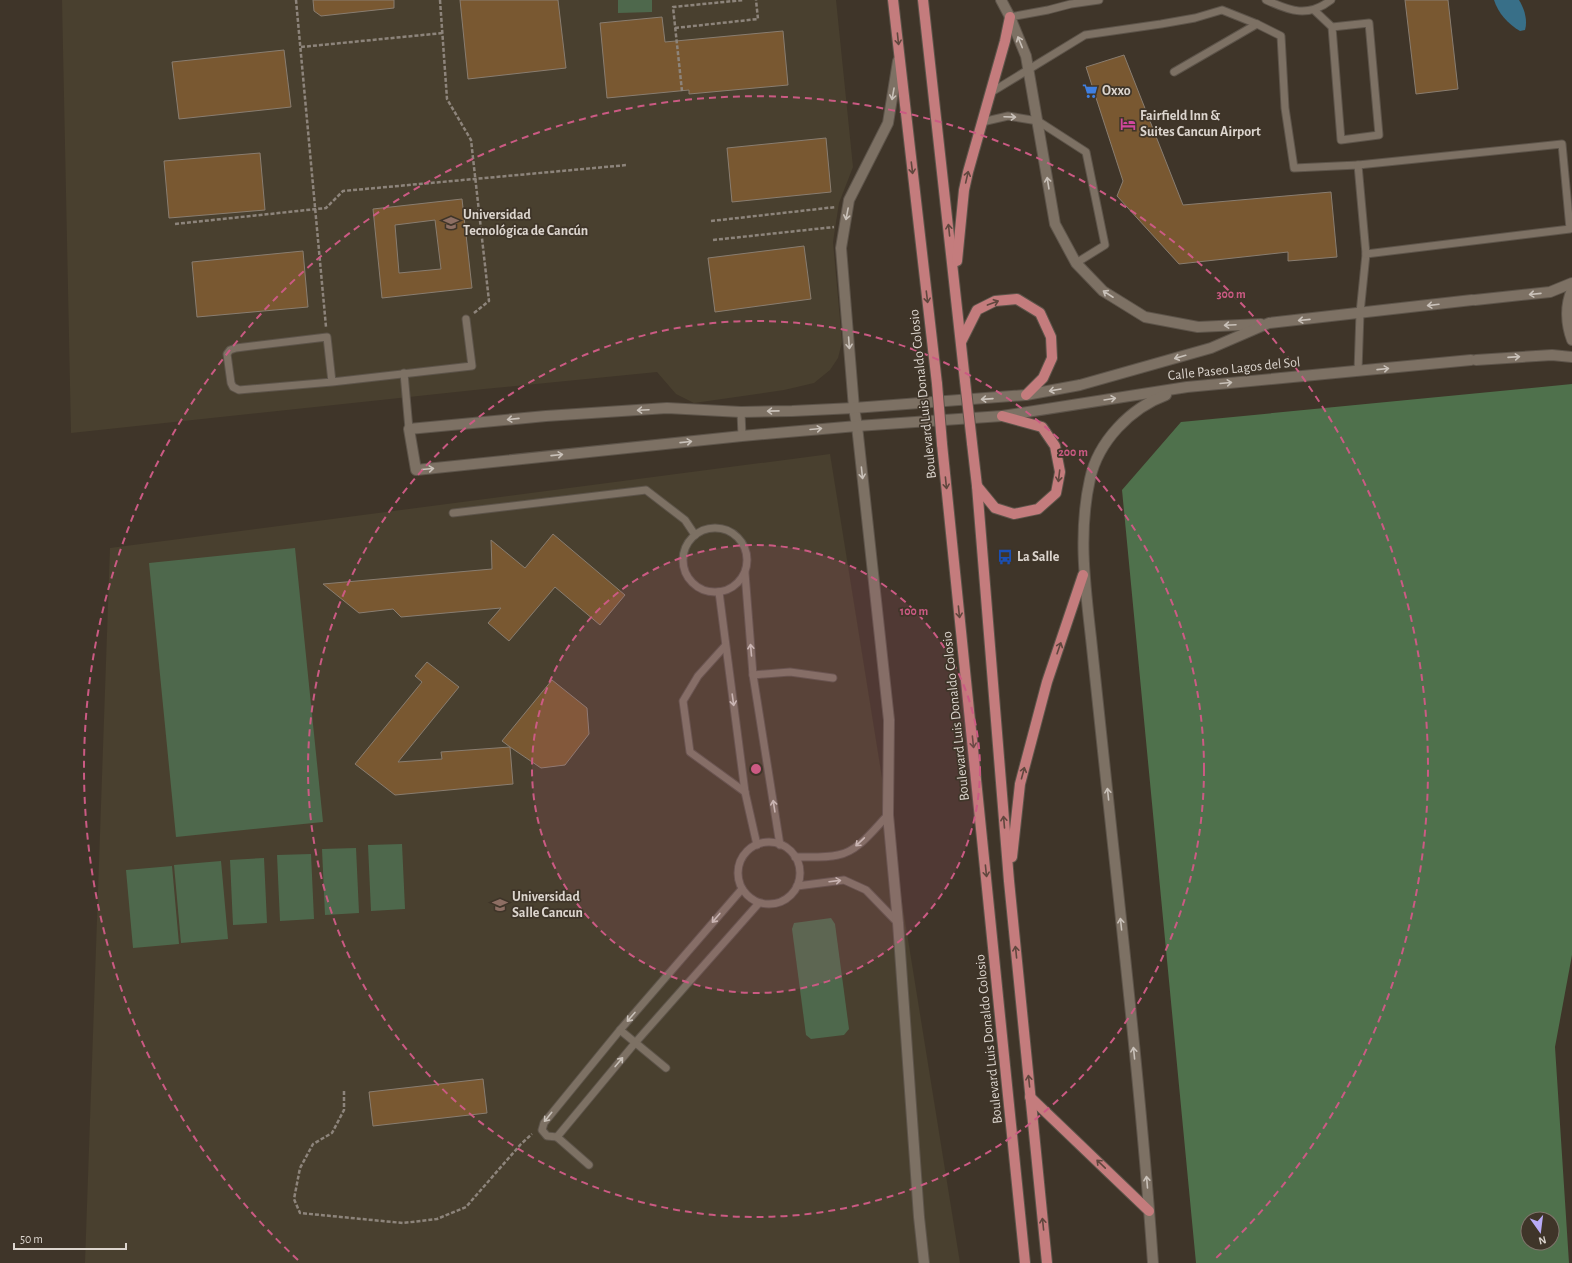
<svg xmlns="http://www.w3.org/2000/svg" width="1572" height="1263" viewBox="0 0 1572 1263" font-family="'Alegreya Sans',sans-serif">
	<rect width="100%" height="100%" fill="#3f3529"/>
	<g fill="#49402f">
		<polygon points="62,0 836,0 853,167 839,203 833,242 842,342 838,358 830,370 814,383 784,390 694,403 676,394 657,372 484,389 71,433"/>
		<polygon points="830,454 960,1263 85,1263 110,548"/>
	</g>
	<g fill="#4e684c">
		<polygon points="618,0 652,0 652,12 618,13"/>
		<polygon points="295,548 323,822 176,837 149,563"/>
		<polygon points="402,844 405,909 371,911 368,845"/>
		<polygon points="356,848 359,913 325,915 322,849"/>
		<polygon points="311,854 314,919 280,921 277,855"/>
		<polygon points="264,858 267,923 233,925 230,860"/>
		<polygon points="221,861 228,939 181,943 174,865"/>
		<polygon points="172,866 179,944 133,948 126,870"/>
		<polygon points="831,918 835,924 849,1029 844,1035 811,1039 806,1035 792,929 794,923"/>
	</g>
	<path fill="#4f714c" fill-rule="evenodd" d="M1572,384V955L1555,1047L1569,1263H1196L1122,490L1181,422ZM1528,1219H1552V1243H1528Z"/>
	<path fill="#386f88" d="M1494,0H1519C1524,8 1528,20 1525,30L1520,31C1508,24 1498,13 1494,0Z"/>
	<g fill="#795831" stroke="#897d70" fill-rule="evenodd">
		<polygon points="313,0 394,0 394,8 321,16 314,11"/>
		<polygon points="460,0 558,0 566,68 468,79"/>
		<polygon points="1405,0 1448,0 1458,89 1416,94"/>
		<polygon points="662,17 665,42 783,31 788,85 689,94 689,90 607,98 600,23"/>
		<polygon points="284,50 291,107 179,119 172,62"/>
		<polygon points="1124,55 1183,205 1331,192 1337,257 1288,261 1288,252 1179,264 1117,196 1123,181 1086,67"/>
		<polygon points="826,138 831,192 732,202 727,148"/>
		<polygon points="260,153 265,210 169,218 164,161"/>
		<path d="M462,199L472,288L382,298L373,209ZM435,220L441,269L399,273L395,225Z"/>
		<polygon points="804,246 811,299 715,312 708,258"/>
		<polygon points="303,251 308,307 197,317 192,262"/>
		<polygon points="553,534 625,595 600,625 555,587 509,641 488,623 501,608 401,617 393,609 359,613 323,584 492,569 491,540 525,568"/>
		<polygon points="427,662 459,687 398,762 442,759 441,752 510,747 502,741 552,680 587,708 589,734 565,765 541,768 510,747 513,784 395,795 355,764 422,682 415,676"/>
		<polygon points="483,1079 487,1113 373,1126 369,1092"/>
	</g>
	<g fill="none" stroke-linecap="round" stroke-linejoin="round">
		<g stroke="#5d544a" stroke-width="9">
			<g id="lane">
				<path d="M1266,0C1290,11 1308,18 1331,0"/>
				<polyline points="1314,10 1332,27 1341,140 1379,135 1369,23 1332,27"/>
				<polyline points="1010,17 1048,10 1071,4 1099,0"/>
				<polyline points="1174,72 1257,24"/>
				<polyline points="990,93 1085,35 1161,24 1195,18 1222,10 1257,24 1281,36 1285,108 1294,168 1358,165 1366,254 1360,313 1358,371"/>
				<polyline points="982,122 1008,116 1038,121 1086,152 1105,245 1076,263"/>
				<polyline points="1358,165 1562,144 1570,229 1366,254"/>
				<polyline points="404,373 409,429"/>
				<polyline points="332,382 327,337 236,348 230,350 227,354 231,383 233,387 239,390 332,382 472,366 466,319"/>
				<polyline points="741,412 742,436"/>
				<polyline points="453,513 646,490 685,520 695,535"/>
				<circle cx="715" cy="560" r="32"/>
				<polyline points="745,573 753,675 780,845"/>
				<polyline points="719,592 745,792 757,845"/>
				<polyline points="725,646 698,676 683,701 690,752 745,792"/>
				<polyline points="753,675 790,672 833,678"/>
				<circle cx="769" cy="873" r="31"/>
				<path d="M795,857C809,857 824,858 838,855C858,852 875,828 888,815"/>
				<polyline points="797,886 844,880 866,890 898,923"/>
				<polyline points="742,889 620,1030 544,1123 542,1130 547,1136 557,1137 635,1043 759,903"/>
				<polyline points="620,1030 666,1068"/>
				<polyline points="557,1137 589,1165"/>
			</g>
		</g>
		<g stroke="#5d544a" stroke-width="12">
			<g id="street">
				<polyline points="1001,0 1010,17 1026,56 1055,224 1076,263 1103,291 1145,317 1198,327 1261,324"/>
				<polyline points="898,61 888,123 849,200 841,248 854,408 857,426 889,720 888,815 898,923 919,1217 924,1263"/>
				<path d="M1572,290C1565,305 1566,324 1572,340"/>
				<polyline points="1475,300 1550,292 1572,283"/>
				<polyline points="1471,360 1187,387 1002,416 857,426 742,436 416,470 409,429 546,416 667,408 741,412 792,411 854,408 1026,395 1080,385 1211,348 1269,323 1472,300"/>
				<polyline points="1476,360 1552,355 1572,357"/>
				<path d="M1153,1263C1141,1092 1121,921 1103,751C1099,713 1095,676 1091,638C1085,585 1078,532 1090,479C1098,442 1130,408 1166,395"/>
			</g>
		</g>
		<g stroke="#5d544a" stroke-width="12">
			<g id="primary">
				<polyline points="893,0 937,384"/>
				<polyline points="923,0 965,381"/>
				<polyline points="957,261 964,190 968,172 1005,41 1010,17"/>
				<polyline points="961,342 977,310 995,301 1017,299 1040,313 1051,337 1052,358 1043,378 1026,395"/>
				<polyline points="972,443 977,486 1009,881 1047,1263"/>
				<polyline points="942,444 1025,1263"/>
				<polyline points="977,486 995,508 1014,514 1038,509 1056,493 1060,472 1055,446 1042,427 1002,416"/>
				<polyline points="1012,857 1020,784 1047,682 1083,575"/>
				<polyline points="1030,1097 1149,1211"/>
			</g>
		</g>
		<g stroke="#8d847b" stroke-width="2.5" stroke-dasharray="4 2" stroke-linecap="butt">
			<polyline points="296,0 326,327"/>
			<polyline points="440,0 447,99 471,140 489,301 474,313"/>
			<polyline points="675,28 758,19 756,0"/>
			<polyline points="301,47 443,33"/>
			<polyline points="682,91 673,7 744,0"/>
			<polyline points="711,221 836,207"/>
			<polyline points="175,224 326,208 343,191 627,165"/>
			<polyline points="713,240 834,227"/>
			<polyline points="344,1091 344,1110 332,1133 313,1144 300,1168 294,1199 300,1213 403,1223 437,1219 466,1207 521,1144 532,1134"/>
		</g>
		<use href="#lane" stroke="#7d7164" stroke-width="7"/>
		<use href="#street" stroke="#7d7164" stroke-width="10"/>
		<use href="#primary" stroke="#c47c7d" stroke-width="10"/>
		<g stroke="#5d544a" stroke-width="12" stroke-linecap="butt">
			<g id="primary-bridge">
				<polyline points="965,381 972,443"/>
				<polyline points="937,384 942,444"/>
			</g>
		</g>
		<use href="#primary-bridge" stroke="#c47c7d" stroke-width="10"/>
	</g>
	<defs><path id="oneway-shaft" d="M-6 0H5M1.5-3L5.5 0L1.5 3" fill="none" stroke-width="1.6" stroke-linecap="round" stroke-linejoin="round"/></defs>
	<g stroke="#60473e">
		<use href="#oneway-shaft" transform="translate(898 39) rotate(84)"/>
		<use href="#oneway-shaft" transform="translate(912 168) rotate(83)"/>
		<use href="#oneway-shaft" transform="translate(967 177) rotate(-77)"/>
		<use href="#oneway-shaft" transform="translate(949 230) rotate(-96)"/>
		<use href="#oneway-shaft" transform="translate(927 297) rotate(83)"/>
		<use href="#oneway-shaft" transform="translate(993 303) rotate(-20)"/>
		<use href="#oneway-shaft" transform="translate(1059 476) rotate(97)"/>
		<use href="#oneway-shaft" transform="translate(946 483) rotate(84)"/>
		<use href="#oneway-shaft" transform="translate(959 612) rotate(84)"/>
		<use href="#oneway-shaft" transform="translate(1059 648) rotate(-71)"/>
		<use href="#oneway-shaft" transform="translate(973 742) rotate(84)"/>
		<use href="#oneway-shaft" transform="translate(1023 773) rotate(-75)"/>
		<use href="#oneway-shaft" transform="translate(1004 822) rotate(-95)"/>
		<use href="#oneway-shaft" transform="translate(986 871) rotate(84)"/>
		<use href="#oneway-shaft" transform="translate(1016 952) rotate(-96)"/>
		<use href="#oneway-shaft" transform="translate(1029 1081) rotate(-96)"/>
		<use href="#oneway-shaft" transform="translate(1101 1164) rotate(-136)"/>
		<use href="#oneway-shaft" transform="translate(1043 1224) rotate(-96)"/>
	</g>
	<g stroke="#c9c1b9">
		<use href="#oneway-shaft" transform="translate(1020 42) rotate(-112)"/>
		<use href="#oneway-shaft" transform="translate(893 94) rotate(100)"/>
		<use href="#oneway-shaft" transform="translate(1010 117) rotate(2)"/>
		<use href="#oneway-shaft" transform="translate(1048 183) rotate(-99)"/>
		<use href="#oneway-shaft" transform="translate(847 214) rotate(101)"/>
		<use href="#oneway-shaft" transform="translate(1108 294) rotate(-147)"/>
		<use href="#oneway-shaft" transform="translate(1535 294) rotate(174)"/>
		<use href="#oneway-shaft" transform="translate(1433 305) rotate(173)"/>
		<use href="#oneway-shaft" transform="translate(1304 320) rotate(174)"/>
		<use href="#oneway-shaft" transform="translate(1230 325) rotate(177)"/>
		<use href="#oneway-shaft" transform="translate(849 343) rotate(86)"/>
		<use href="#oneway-shaft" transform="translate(1180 357) rotate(164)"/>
		<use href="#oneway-shaft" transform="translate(1514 357) rotate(-4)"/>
		<use href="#oneway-shaft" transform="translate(1383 369) rotate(-6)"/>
		<use href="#oneway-shaft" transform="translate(1226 383) rotate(-5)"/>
		<use href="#oneway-shaft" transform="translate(1055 390) rotate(170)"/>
		<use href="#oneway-shaft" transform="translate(987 399) rotate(176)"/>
		<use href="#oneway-shaft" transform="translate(1110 399) rotate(-9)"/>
		<use href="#oneway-shaft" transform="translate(643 410) rotate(177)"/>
		<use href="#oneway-shaft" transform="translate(773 411) rotate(179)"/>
		<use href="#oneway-shaft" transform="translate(513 419) rotate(174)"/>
		<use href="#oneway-shaft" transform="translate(816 429) rotate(-5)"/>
		<use href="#oneway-shaft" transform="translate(686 442) rotate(-6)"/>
		<use href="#oneway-shaft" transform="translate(557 455) rotate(-6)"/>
		<use href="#oneway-shaft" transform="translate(428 469) rotate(-5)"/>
		<use href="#oneway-shaft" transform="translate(862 473) rotate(84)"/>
		<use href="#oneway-shaft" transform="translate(751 650) rotate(-95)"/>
		<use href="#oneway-shaft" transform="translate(733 700) rotate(82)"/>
		<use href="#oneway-shaft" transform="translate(1108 794) rotate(-96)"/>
		<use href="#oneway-shaft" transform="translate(774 806) rotate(-99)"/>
		<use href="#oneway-shaft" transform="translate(860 842) rotate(137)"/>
		<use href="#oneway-shaft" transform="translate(835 881) rotate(-7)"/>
		<use href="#oneway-shaft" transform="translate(716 918) rotate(131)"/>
		<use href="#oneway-shaft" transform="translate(1121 924) rotate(-96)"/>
		<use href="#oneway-shaft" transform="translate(631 1017) rotate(131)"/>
		<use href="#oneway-shaft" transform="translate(1134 1053) rotate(-96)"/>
		<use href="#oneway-shaft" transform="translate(619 1062) rotate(-50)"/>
		<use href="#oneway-shaft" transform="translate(548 1117) rotate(129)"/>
		<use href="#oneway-shaft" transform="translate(1147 1182) rotate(-95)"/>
	</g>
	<circle cx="756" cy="769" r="224" fill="#cb5a83" fill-opacity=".12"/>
	<g fill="none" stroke="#cb5a83" stroke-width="2" stroke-dasharray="7 5">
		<circle cx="756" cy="769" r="224"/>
		<circle cx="756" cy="769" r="448"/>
		<path d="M298 1260A672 672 0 1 1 1214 1260"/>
	</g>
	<defs>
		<g id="supermarket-bare" transform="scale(1.2)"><path d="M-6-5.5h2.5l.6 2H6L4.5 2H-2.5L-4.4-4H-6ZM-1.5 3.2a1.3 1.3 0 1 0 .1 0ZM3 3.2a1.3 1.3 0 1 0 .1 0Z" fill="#3f7fe0" stroke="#3f3529" stroke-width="2.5" paint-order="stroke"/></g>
		<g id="hotel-bare" transform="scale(1.2)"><path d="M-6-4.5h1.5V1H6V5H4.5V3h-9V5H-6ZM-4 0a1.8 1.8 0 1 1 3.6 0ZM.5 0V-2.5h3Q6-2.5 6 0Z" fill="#d1479c" stroke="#3f3529" stroke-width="2.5" paint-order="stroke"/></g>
		<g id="university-bare" transform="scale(1.2)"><path d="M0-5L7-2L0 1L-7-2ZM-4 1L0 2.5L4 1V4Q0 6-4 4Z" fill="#8d6e63" stroke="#3f3529" stroke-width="2.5" paint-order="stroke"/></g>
		<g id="bus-bare" transform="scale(1.2)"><path d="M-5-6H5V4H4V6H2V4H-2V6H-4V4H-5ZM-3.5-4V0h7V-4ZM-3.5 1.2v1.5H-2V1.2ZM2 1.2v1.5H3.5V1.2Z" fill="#1a4fb4" stroke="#3f3529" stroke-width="2.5" paint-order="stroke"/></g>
	</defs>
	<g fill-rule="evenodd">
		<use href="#supermarket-bare" x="1090" y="91"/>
		<use href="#hotel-bare" x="1128" y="124"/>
		<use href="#university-bare" x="451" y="223"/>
		<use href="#bus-bare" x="1005" y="557"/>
		<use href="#university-bare" x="500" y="905"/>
	</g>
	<g text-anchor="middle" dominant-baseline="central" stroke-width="3.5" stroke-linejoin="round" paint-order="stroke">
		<g font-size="14" font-weight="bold" fill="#dcd5ce" stroke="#3f3529" text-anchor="start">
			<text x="1102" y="91">Oxxo</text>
			<text x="1140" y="116">Fairfield Inn &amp;<tspan x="1140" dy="16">Suites Cancun Airport</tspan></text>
			<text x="463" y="215">Universidad<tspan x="463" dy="16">Tecnológica de Cancún</tspan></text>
			<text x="1017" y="557">La Salle</text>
			<text x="512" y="897">Universidad<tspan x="512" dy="16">Salle Cancun</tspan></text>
		</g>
		<g font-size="14" fill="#dcd5ce" stroke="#3f3529">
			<text transform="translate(1234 369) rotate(-6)">Calle Paseo Lagos del Sol</text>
			<text transform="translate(923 394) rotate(-96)">Boulevard Luis Donaldo Colosio</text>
			<text transform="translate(956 716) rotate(-96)">Boulevard Luis Donaldo Colosio</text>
			<text transform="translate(989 1039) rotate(-96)">Boulevard Luis Donaldo Colosio</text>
		</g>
	</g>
	<circle cx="756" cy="769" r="6" fill="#cb5a83" stroke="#3f3529" stroke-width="2"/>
	<g font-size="12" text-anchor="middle" font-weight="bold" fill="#cb5a83" stroke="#3f3529" stroke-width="3.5" stroke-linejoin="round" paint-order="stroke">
		<text x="1231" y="298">300 m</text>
		<text x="1073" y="456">200 m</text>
		<text x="914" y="615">100 m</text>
	</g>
	<g transform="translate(1540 1231) rotate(166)"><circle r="19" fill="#3f3529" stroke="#7e756b"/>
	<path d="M0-3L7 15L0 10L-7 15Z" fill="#b9abf7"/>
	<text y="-6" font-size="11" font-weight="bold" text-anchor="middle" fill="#dcd5ce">N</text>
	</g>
	<path d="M14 1243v6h112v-6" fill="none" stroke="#dcd5ce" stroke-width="2"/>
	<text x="20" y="1243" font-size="12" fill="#dcd5ce" stroke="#3f3529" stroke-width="3" paint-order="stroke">50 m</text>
</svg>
